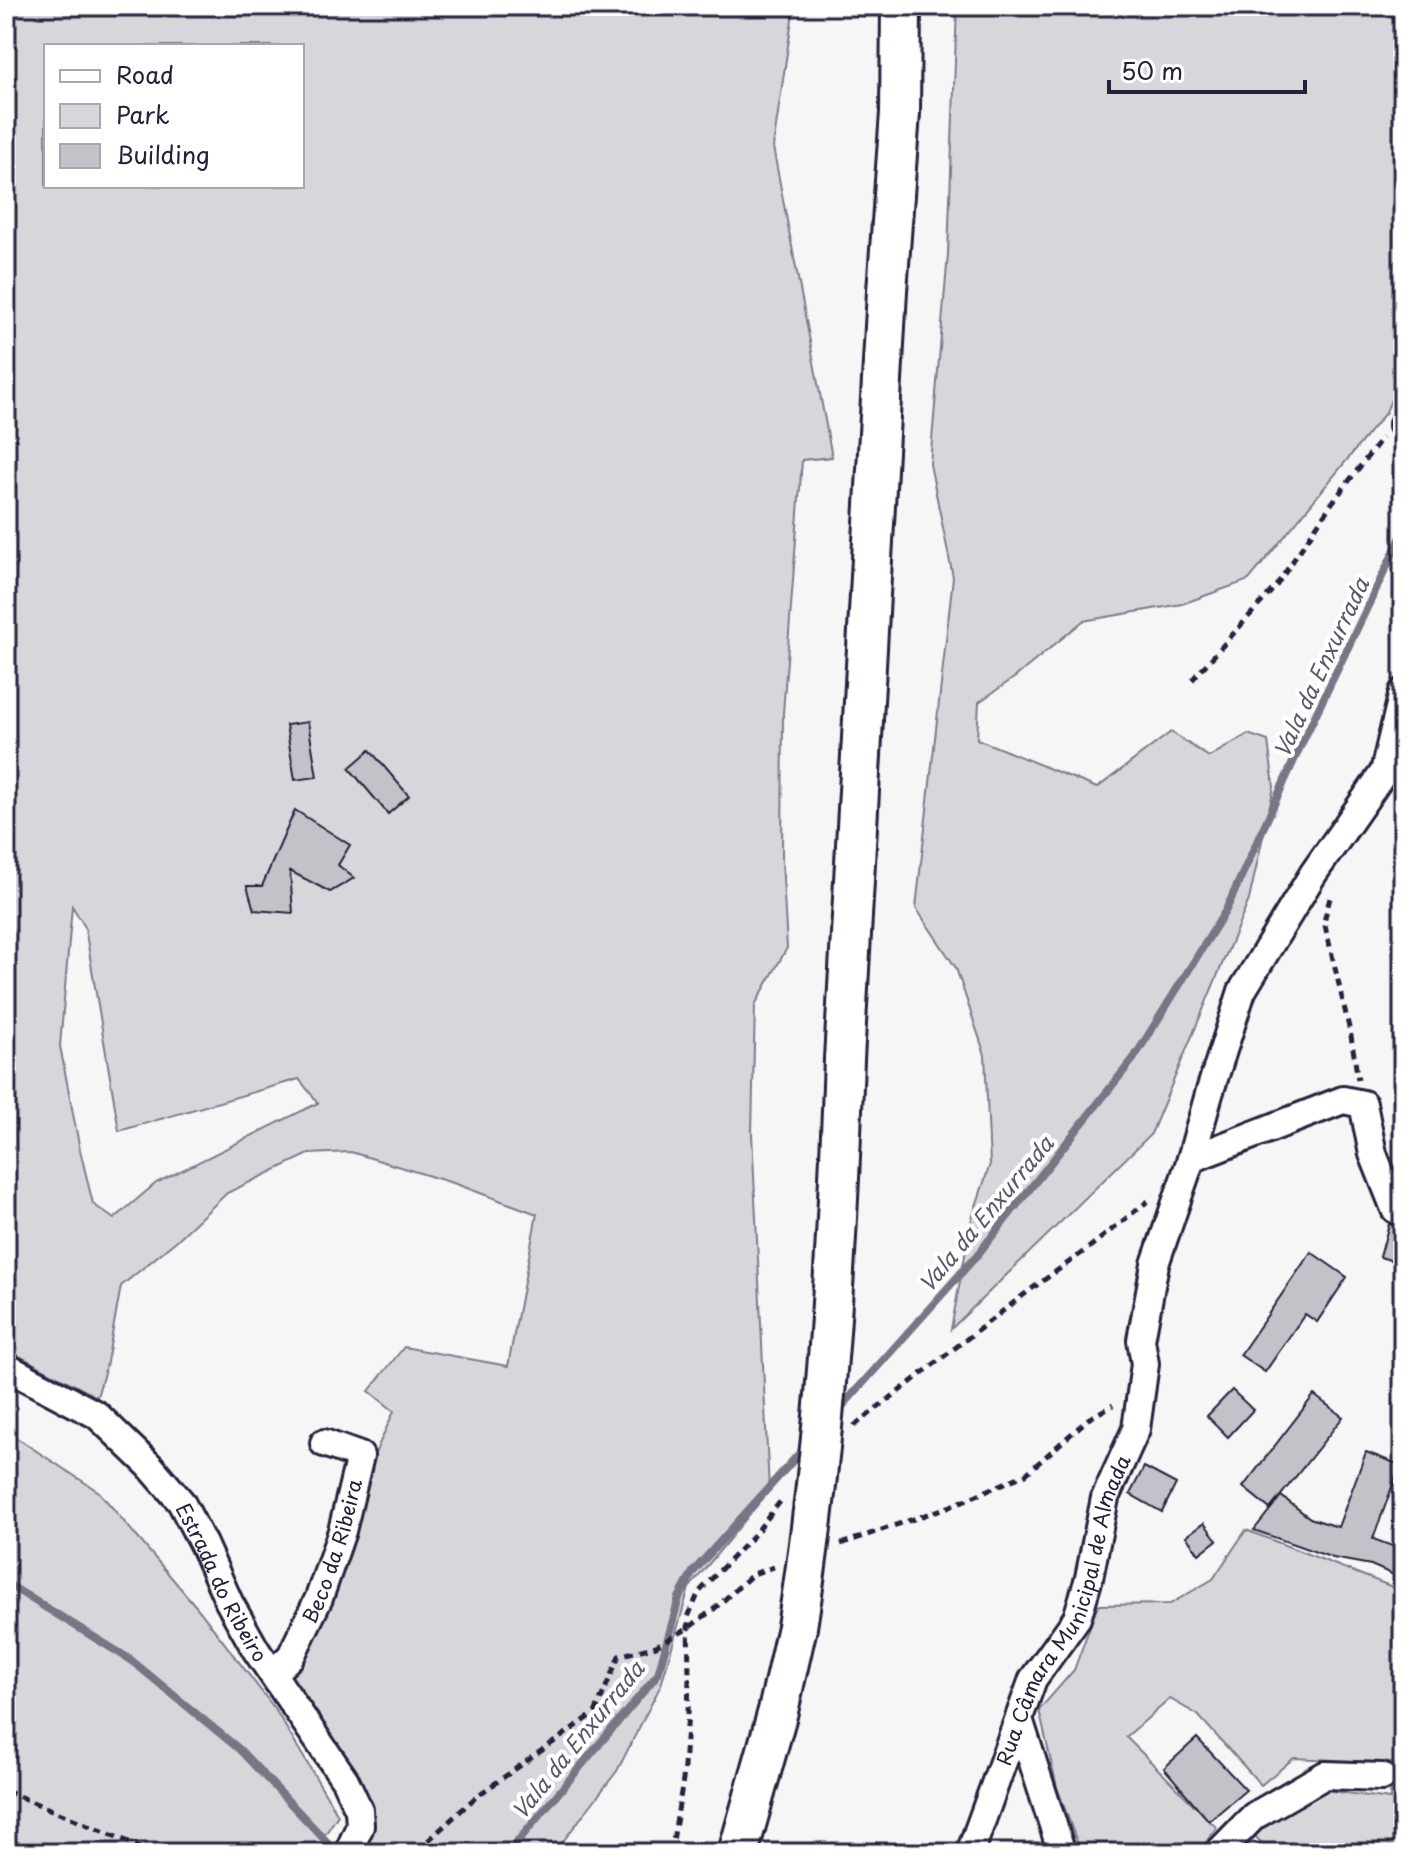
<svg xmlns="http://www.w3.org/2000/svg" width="1409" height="1859" viewBox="0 0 1409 1859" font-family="'Playpen Sans',sans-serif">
	<rect width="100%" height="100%" fill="#f6f6f7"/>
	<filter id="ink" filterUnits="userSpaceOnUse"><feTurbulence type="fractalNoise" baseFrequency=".0125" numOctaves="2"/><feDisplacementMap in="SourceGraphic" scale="16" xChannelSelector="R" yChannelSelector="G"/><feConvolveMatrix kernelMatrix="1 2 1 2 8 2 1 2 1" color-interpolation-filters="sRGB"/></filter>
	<g filter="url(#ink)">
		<g fill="#d7d7db" stroke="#7c7c8b" stroke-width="2" fill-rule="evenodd">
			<path d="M6,6H794L773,147L832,457L802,460L783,713L782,860L787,948L755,1005L753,1087L752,1134L769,1491L689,1588L661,1685L617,1771L554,1853H357L367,1815L287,1675L318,1622L376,1451L394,1411L369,1391L404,1347L508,1366L537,1214L456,1184L351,1152L309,1154L227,1193L176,1241L121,1286L107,1362L97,1397L6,1349ZM46,46H302V186H46ZM72,906L85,927L119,1131L299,1079L318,1103L156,1183L114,1219L93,1204L80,1150L60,1046Z"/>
			<polygon points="957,6 1403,6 1403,369 1386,412 1249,580 1182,604 1083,621 1014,678 979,702 977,739 1097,788 1171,732 1209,757 1248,734 1268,741 1274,787 1249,900 1151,1134 951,1329 972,1218 990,1164 985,1055 956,968 916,908 953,577 930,464 948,254"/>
			<polygon points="6,1431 99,1492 199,1610 275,1709 338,1815 313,1853 166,1853 161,1848 158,1853 6,1853"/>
			<polygon points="1246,1530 1403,1591 1403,1853 1271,1853 1254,1835 1318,1789 1390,1799 1392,1763 1294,1758 1261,1785 1198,1715 1170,1699 1126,1737 1217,1828 1197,1853 1081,1853 1057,1787 1039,1710 1074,1670 1098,1605 1170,1604 1213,1579"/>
		</g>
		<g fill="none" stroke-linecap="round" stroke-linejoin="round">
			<g stroke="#767685" stroke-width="8">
				<polyline points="837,1412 978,1254 1134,1058 1226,910 1300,747 1403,533"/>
				<polyline points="6,1583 131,1660 239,1749 327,1842"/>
				<polyline points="508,1853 658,1674 679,1598 693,1572 806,1446"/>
			</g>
		</g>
		<g fill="#c2c2c9" stroke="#22223b" stroke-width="2">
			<polygon points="308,722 317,777 295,780 286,725"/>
			<polygon points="370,750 409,796 388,814 349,768"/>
			<polygon points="295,810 350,845 338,865 354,878 330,892 290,871 293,913 254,910 247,886 262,886"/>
			<polygon points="1389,1224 1403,1228 1403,1264 1380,1257"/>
			<polygon points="1311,1252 1347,1277 1317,1322 1305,1314 1265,1372 1240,1355"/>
			<polygon points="1232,1390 1253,1410 1228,1437 1207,1416"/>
			<polygon points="1314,1395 1343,1417 1270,1509 1243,1487"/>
			<polygon points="1366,1452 1400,1465 1373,1539 1403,1550 1403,1579 1371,1565 1333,1558 1254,1530 1281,1496 1310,1518 1338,1527"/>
			<polygon points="1144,1467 1176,1484 1162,1512 1130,1494"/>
			<polygon points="1204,1523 1217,1540 1199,1554 1186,1536"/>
			<polygon points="1197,1738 1246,1790 1209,1821 1164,1768"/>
		</g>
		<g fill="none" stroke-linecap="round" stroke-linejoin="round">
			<g stroke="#22223b" stroke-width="32">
				<g id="street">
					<polyline points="1403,424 1403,425"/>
					<polyline points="1191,1159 1343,1100 1363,1104 1373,1154 1395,1209 1403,1212"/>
					<path id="s1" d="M6,1367L97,1415L150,1466L181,1502L203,1544L229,1602L256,1650L345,1780L359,1810L360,1826L348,1853"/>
					<path id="s2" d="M273,1673L291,1656L319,1598L342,1531L360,1456L324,1443"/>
					<polyline points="1019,1719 1062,1853"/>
					<path id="s3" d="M970,1853L1033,1679L1077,1618L1089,1578L1105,1498L1136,1429L1145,1364L1141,1340L1155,1264L1191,1159L1209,1094L1242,991L1313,874L1384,772L1403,692"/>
					<polyline points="1218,1853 1254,1816 1325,1775 1382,1777"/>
				</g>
			</g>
			<g stroke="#22223b" stroke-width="44">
				<g id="secondary">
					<polyline points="844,1059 887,291 900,113 901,6"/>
					<polyline points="738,1853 778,1711 797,1627"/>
				</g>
			</g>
			<g stroke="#22223b" stroke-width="5" stroke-dasharray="8 6" stroke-linecap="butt">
				<polyline points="1192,680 1276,586 1332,503 1382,438"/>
				<polyline points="1330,898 1324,921 1351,1036 1358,1080"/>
				<polyline points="854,1426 1030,1290 1086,1250 1148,1201"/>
				<polyline points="841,1544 951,1506 1026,1474 1088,1419 1113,1405"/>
				<polyline points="6,1791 136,1845 146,1853"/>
				<polyline points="375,1852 420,1848 477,1796 595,1713 619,1656 656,1646 687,1629 714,1609 753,1574 774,1567"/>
				<polyline points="671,1853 683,1780 688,1713 689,1678 688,1617 699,1592 755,1534 783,1498"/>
			</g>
			<use href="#street" stroke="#fff" stroke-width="26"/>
			<use href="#secondary" stroke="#fff" stroke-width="38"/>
			<g stroke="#22223b" stroke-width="44" stroke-linecap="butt">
				<path id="secondary-bridge" d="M797,1627C827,1439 837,1249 844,1059"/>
			</g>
			<use href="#secondary-bridge" stroke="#fff" stroke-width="38"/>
		</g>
	</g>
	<g text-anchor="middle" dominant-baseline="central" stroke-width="8" stroke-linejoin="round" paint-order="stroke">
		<g font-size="20" fill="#22223b" stroke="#fff">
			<text stroke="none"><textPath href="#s2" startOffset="138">Beco da Ribeira</textPath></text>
			<text stroke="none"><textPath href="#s1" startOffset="314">Estrada do Ribeiro</textPath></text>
			<text stroke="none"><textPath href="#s3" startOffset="262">Rua Câmara Municipal de Almada</textPath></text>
		</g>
		<g font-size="22" font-style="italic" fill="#5a5a6d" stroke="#fff">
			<text transform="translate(1320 667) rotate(-65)">Vala da Enxurrada</text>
			<text transform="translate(985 1213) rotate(-50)">Vala da Enxurrada</text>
			<text transform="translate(577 1739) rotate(-51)">Vala da Enxurrada</text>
		</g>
	</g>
	<rect width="1409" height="1859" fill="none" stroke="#fff" stroke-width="32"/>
	<rect x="16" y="16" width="1377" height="1827" fill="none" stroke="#22223b" stroke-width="3" filter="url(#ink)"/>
	<rect x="44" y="44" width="260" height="144" fill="#ffffff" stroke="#a7a7b1" stroke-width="2"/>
	<rect x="60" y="70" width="40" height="12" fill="#ffffff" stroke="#a7a7b1" stroke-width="2"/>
	<text x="116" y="84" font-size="24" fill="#22223b">Road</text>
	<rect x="60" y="104" width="40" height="24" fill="#d7d7db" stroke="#a7a7b1" stroke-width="2"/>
	<text x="116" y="124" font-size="24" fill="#22223b">Park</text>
	<rect x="60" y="144" width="40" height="24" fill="#c2c2c9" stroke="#a7a7b1" stroke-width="2"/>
	<text x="116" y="164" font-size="24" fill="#22223b">Building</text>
	<path d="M1109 80v12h196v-12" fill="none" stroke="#22223b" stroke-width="4"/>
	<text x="1121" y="80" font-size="24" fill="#22223b" stroke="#ffffff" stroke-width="6" paint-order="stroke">50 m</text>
</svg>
